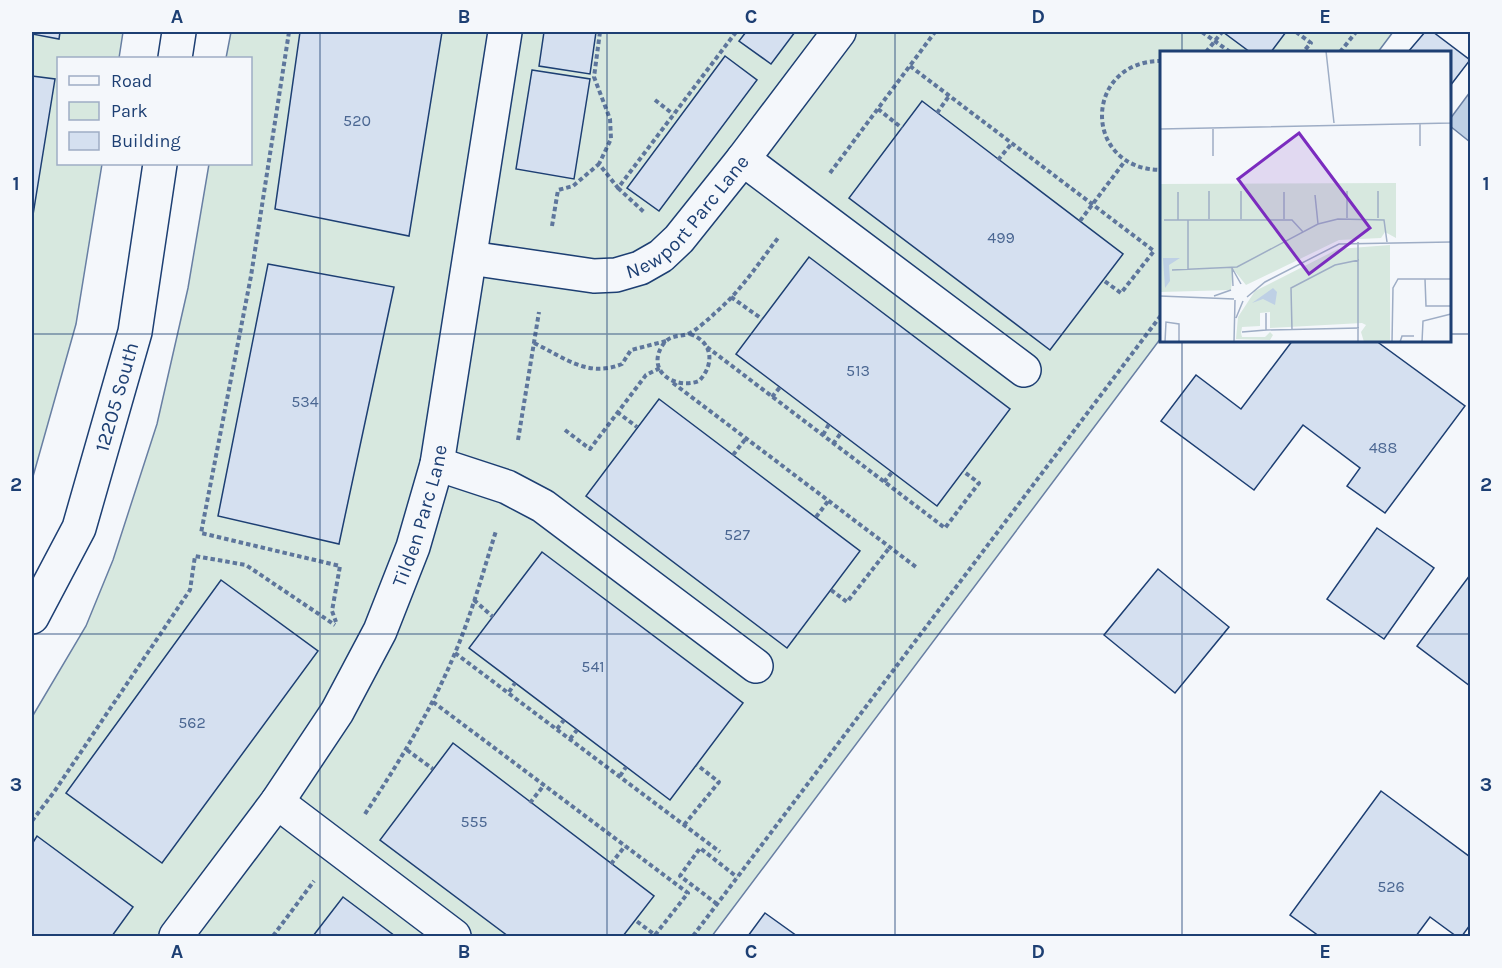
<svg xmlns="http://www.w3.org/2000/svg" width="1502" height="968" viewBox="0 0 1502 968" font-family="Karla,sans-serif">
	<rect width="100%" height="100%" fill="#f4f7fb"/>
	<g fill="#d7e8df" stroke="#687fa3" stroke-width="1.5">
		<polygon points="32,32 123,32 119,58 58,58 58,164 102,164 76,324 32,480"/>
		<polygon points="231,32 1393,32 1378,52 1162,52 1161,338 712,936 32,936 32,717 86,626 113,560 157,424 188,288 209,164 250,164 250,58 226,58"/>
	</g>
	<polygon fill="#bed0e5" stroke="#687fa3" stroke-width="1.5" points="1470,92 1470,142 1450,126 1450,119"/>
	<g fill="#d5e0f0" stroke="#1d3f73" stroke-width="1.5">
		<polygon points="32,32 60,32 59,39 32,34"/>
		<polygon points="300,32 442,32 409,236 275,209"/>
		<polygon points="544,32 596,32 590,74 539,66"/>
		<polygon points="746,32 795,32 771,64 739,41"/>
		<polygon points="1223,32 1286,32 1271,52 1250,52"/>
		<polygon points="1425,32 1433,32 1470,60 1450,86 1450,52 1408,52"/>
		<polygon points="725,56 757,80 659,211 627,188"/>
		<polygon points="532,70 590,79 574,179 516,169"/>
		<polygon points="32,76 55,79 32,221"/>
		<polygon points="922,101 1123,254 1050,350 849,198"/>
		<polygon points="809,257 1010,409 937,506 736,354"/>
		<polygon points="268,264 394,287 339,544 218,516"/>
		<polygon points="1293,340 1380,340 1379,343 1465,406 1385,513 1347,486 1360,468 1303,425 1254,490 1161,421 1196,375 1241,409"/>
		<polygon points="659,399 860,551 787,648 586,496"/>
		<polygon points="1377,528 1434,568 1384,639 1327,599"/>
		<polygon points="542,552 743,703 670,800 469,648"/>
		<polygon points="1158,569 1229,627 1175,693 1104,635"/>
		<polygon points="1470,575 1470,686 1417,646"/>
		<polygon points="221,580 318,651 162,863 66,793"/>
		<polygon points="453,743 654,896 623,936 508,936 380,840"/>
		<polygon points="1381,791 1470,857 1470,925 1462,936 1456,936 1430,917 1416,936 1319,936 1290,915"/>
		<polygon points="37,836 133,907 112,936 32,936 32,844"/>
		<polygon points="343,897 395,936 313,936"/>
		<polygon points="765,913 797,936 748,936"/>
	</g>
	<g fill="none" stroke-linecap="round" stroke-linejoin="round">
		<g stroke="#1d3f73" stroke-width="36">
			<g id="minor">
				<polyline points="175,58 179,32"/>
				<polyline points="743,159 1024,370"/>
				<path id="s1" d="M470,258L594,276L616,275L640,268L661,256L679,239L743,159L839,32"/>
				<polyline points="437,464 507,487 543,506 756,666"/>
				<path id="s2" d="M32,617L79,528L135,332L160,164"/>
				<polyline points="277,802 454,936"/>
				<path id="s3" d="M176,936L277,802L337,712L380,631L413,547L437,464L505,32"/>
			</g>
		</g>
		<g stroke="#5e769c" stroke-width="4" stroke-dasharray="4.5 3" stroke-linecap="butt">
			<polyline points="289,32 251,276 201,533 340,566 332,611 336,622"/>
			<polyline points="600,32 594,77 610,119 611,139 599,164 618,188 736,32"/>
			<polyline points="1202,32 1230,52"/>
			<polyline points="1296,32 1311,43 1303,52"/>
			<polyline points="1206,52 1222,32"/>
			<polyline points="1340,52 1356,32"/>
			<path d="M1162,61C1083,60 1081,170 1162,170"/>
			<polyline points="910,66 1154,251 1121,293 1103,280"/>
			<polyline points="655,100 673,114"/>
			<polyline points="878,109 902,128"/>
			<polyline points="937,113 949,96"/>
			<polyline points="998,160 1012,143"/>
			<polyline points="830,173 935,32"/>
			<polyline points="618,188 645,213"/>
			<polyline points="1080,221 1125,161"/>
			<polyline points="552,226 558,190 573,186 599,164"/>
			<polyline points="731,297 762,319"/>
			<path d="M690,334C713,342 715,364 699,381C676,390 646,372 662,346C670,333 680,338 690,333C695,331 710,318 715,313C740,292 758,264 778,238"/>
			<path d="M534,343C565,358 588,378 622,364L631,350L666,341"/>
			<polyline points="707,347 945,528 979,483 963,471"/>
			<polyline points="673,383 916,567"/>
			<polyline points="772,397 780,387"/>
			<polyline points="617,412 637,427"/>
			<polyline points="565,430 590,449 646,375 660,368"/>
			<polyline points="823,435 829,424"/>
			<polyline points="518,440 539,312"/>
			<polyline points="833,444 841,433"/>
			<polyline points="733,455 747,437"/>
			<polyline points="884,482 892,472"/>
			<polyline points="816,517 829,500"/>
			<polyline points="831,590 847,602 890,547"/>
			<polyline points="474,600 493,617"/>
			<polyline points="455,653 720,852"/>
			<polyline points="509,692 515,683"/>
			<polyline points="433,702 688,893 655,935 635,920"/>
			<polyline points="557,729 564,720"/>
			<polyline points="570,739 577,730"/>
			<polyline points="407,750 433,769"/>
			<polyline points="620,776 626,767"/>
			<polyline points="530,803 544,785"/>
			<path d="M365,814C399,762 431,711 455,653C472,613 483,572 496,531"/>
			<polyline points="32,821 54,792 190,590 195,556 246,565 335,625"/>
			<polyline points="684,825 719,782 697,765"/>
			<polyline points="611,864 625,846"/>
			<polyline points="717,904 680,876 700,848 737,877"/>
			<polyline points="273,936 314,881"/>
			<polyline points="693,936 1162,314"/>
		</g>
		<use href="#minor" stroke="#f4f7fb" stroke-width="33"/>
	</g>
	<path fill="none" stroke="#1d3f73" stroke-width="1.5" stroke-opacity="0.55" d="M320,32V936M607,32V936M895,32V936M1182,32V52M32,334H1162M1450,334H1470M1182,340V936M32,634H1470"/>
	<g text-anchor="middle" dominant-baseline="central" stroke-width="4.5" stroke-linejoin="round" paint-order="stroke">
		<g font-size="16" fill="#4b6792">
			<text x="357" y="120">520</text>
			<text x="1001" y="237">499</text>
			<text x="858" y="370">513</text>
			<text x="305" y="401">534</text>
			<text x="1383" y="447">488</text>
			<text x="737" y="534">527</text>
			<text x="593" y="666">541</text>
			<text x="192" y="722">562</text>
			<text x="474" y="821">555</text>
			<text x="1391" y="886">526</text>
		</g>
		<g font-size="20" fill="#1d3f73" stroke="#f4f7fb">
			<text stroke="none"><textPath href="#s1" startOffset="242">Newport Parc Lane</textPath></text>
			<text stroke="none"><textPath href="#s2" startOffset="237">12205 South</textPath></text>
			<text stroke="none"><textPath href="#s3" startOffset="490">Tilden Parc Lane</textPath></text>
		</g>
	</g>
	<g transform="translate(1160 51)">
		<rect width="291" height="291" fill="#f4f7fb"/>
		<path d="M236,132V187L225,181L221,187L179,189L86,234L73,218L71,239L1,241L0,133ZM230,194V291H204L201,281L206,274L202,272L110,277V261L100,262V275L82,276L81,282L82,286H105L110,281L113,284L110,289L76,288L78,266L95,240L178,198Z" fill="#d7e8df"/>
		<path d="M3,207H20L9,214L10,230L5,237ZM113,237L117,241L115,254L103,248L92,252Z" fill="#bed0e5"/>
		<path fill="none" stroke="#9eadc5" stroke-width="1.5" d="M166,0L174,72M290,0L291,72M0,78L291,72M53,78V105M260,95V72M49,140V168M81,140V168M124,141V168M155,144L158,173M187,167V140M218,167V140M4,169H132L143,181M18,169V141M72,217L81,233M72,217L73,235M12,219L77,216L158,173L178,168L224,169L227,191M28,219V169M265,228L266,255H291M0,245L74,248M54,245L71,239M87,246L105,231L179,193L291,191M76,267L83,250M106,279L199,277M132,279L131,237L175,214L199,209M82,281L106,279V262M198,290V191M5,291L6,271L19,273V291M74,291L75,249M174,291H202M232,291L233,237L238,228H291M240,291L242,285H254M262,291L263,270L291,263"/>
		<path fill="#7b2cbf" fill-opacity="0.15" stroke="#7b2cbf" stroke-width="3" d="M139,82L210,177L149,223L78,128Z"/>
		<rect width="291" height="291" fill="none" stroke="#1d3f73" stroke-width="3"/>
	</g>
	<rect width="1502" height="968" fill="none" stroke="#f4f7fb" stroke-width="66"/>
	<rect x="57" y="57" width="195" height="108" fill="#f4f7fb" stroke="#9eadc5" stroke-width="1.5"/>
	<rect x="69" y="76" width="30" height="9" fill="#f4f7fb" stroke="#9eadc5" stroke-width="1.5"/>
	<text x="111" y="87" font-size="18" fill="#1d3f73">Road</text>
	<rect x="69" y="102" width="30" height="18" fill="#d7e8df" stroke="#9eadc5" stroke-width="1.5"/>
	<text x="111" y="117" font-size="18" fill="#1d3f73">Park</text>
	<rect x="69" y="132" width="30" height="18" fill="#d5e0f0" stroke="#9eadc5" stroke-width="1.5"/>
	<text x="111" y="147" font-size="18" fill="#1d3f73">Building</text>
	<rect x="33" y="33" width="1436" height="902" fill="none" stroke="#1d3f73" stroke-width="2"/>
	<g font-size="20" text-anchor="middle" font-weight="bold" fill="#1d3f73">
		<text x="177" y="23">A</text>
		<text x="464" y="23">B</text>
		<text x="751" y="23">C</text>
		<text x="1038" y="23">D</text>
		<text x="1325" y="23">E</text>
		<text x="16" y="190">1</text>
		<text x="1486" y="190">1</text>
		<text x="16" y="491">2</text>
		<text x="1486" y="491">2</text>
		<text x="16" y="791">3</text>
		<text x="1486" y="791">3</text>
		<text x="177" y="958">A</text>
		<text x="464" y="958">B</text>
		<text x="751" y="958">C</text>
		<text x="1038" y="958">D</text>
		<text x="1325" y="958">E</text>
	</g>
</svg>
